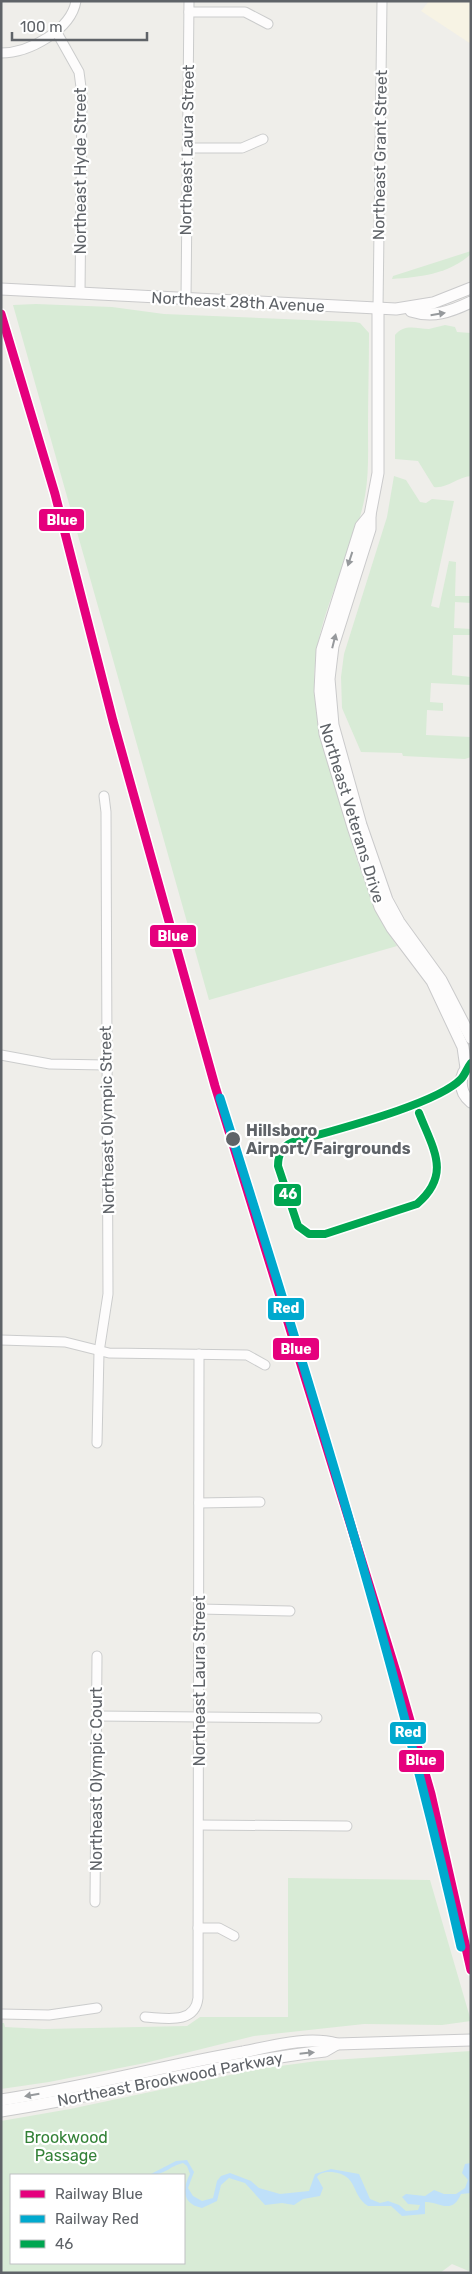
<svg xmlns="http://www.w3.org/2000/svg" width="472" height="2274" viewBox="0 0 472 2274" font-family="Rubik,sans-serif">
	<rect width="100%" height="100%" fill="#efeeea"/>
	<polygon fill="#f7f3e4" points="429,1 471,1 471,44 421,11"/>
	<g fill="#d8ebd6" fill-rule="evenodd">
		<path d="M471,251V254C449,274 421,277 392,279L393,276Z"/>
		<path d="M36,304L112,307L164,314L355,322L360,323L369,333C369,365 368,396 368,428C368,451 369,474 365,496C355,548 327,595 317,648C307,707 327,761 344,817C358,863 370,906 397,946L209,1000L13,305Z"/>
		<path d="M445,325L455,327L457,332L471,333V476C457,477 447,489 434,487L418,461L395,459V335C405,323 417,329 429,329C434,328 440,326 445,325Z"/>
		<polygon points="394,476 406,480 420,502 426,503 432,499 454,501 431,606 439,608 449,561 456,562 455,596 471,596 471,603 455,602 454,628 471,629 471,635 453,635 452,675 471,677 471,685 431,683 430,702 443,703 443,711 427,710 426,735 471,737 471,757 465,759 403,756 402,753 361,752 342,708 341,677 344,654 387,517"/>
		<polygon points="288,1878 430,1880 471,2021 442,2025 364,2024 254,2036 145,2063 49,2082 1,2089 1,2023 4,2023 5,2027 44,2029 187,2026 200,2017 288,2017"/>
		<path d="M471,2051V2272L452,2264L440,2273H1V2121L70,2109L258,2069L317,2061ZM11,2175H184V2263H11Z"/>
	</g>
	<path fill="#bfe0f9" d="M187,2160L194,2172L188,2188L193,2196L202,2201L213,2198L217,2181L221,2176L230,2173L251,2181L259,2188L280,2194L309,2191L315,2174L331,2169L359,2174L370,2199L380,2203L388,2201L399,2205L406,2211L418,2210L420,2205L408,2204L402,2197L406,2194L425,2196L434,2190L444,2194H456L465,2188L468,2180L462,2173L465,2164L471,2163V2193L461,2194C452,2216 438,2201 425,2202V2214L402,2216L391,2206H368C350,2194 359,2175 332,2172C325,2172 321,2172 317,2177L323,2188L320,2196L303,2199L294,2205L282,2203L265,2205L245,2183L229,2178L221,2185L217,2201L202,2208C182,2204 182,2189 190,2174L187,2166L183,2163C169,2166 166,2175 149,2175L176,2161Z"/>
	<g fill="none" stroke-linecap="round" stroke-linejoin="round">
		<g stroke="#cbcccc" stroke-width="11">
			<g id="street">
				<polyline points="189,12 245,12 268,24"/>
				<polyline points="56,31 79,72 82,95 80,293"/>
				<path d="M1,53C29,53 71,30 76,1"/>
				<polyline points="187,148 242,148 263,139"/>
				<polyline points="186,299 189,1"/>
				<polyline points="378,308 382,1"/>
				<polyline points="1,1055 50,1064 106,1065"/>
				<polyline points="1,1340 65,1342 109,1353 247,1355 265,1365"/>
				<polyline points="97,1443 99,1352 108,1294 106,812 104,796"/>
				<polyline points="199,1503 260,1502"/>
				<polyline points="199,1609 290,1611"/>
				<polyline points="97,1716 317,1718"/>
				<polyline points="199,1825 347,1826"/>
				<polyline points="95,1902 97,1656"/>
				<polyline points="198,1928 219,1928 234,1936"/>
				<polyline points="1,2014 49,2015 97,2008"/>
				<path d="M145,2017C165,2018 195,2025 198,1998L199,1354"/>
			</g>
		</g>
		<g stroke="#cacacb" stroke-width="13">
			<g id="secondary">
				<polyline points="1,289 396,309 433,303 471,288"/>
				<polyline points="378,308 378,473 370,515 370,529 333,646 329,679 333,725 361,825 387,900 399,922 441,980 471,1038"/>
				<path d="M411,311C433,318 450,312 471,302"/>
				<polyline points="370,515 361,526 322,650 320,691 325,734 353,827 380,907 392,928 432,981 463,1047 466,1068"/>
				<path d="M471,1063C458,1075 458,1091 471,1102"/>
				<path d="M1,2100C83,2088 162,2066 243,2052C273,2046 308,2036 337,2044L471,2040"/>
				<path d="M1,2111C110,2095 216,2063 325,2051L337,2044"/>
			</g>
		</g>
		<use href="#street" stroke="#fdfcfc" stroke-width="9"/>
		<use href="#secondary" stroke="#fdfcfc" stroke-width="11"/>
		<g stroke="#fff" stroke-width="11">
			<path id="bus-1" d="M419,1113C433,1149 452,1174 417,1204L325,1234H309L298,1226L278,1166C278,1154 282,1147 293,1142C330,1131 436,1105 461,1079C465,1075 467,1068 471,1063"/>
		</g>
		<use href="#bus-1" stroke="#00a651" stroke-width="8"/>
		<g stroke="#fff" stroke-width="12">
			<polyline id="rail-1" points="1,314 55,494 113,721 215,1086 397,1675 431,1794 471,1970"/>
		</g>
		<g stroke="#fff" stroke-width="12">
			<path id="rail-2" d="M220,1098C309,1379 396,1660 461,1947"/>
		</g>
		<use href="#rail-1" stroke="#e5007d" stroke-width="9"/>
		<use href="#rail-2" stroke="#00a9ce" stroke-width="9"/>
	</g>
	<defs><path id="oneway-solid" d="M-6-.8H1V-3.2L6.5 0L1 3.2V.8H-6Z" transform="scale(1.25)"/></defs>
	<g fill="#96999c">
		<use href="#oneway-solid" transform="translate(438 314) rotate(-9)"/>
		<use href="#oneway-solid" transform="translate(350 559) rotate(108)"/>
		<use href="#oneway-solid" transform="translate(334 641) rotate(-76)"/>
		<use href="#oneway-solid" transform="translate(307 2053) rotate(-6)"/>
		<use href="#oneway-solid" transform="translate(32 2095) rotate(170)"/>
	</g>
	<circle fill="#5f6368" stroke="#fff" stroke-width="2" cx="233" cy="1139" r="8"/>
	<g text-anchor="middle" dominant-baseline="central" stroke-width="4.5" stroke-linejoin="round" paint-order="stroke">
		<g font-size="16" fill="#5f6368" stroke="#fff">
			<text transform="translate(187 150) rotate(-89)">Northeast Laura Street</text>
			<text transform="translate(380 155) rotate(-89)">Northeast Grant Street</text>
			<text transform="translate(80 171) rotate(-90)">Northeast Hyde Street</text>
			<text transform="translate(238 302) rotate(3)">Northeast 28th Avenue</text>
			<text transform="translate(352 813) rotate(73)">Northeast Veterans Drive</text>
			<text transform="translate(107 1120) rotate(-91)">Northeast Olympic Street</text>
			<text transform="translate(199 1681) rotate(-90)">Northeast Laura Street</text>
			<text transform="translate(96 1779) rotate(-90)">Northeast Olympic Court</text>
			<text transform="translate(170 2079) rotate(-11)">Northeast Brookwood Parkway</text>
		</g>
		<g font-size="16" font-weight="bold" fill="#5f6368" stroke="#fff" text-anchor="start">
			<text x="246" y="1130">Hillsboro<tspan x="246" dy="18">Airport/Fairgrounds</tspan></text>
		</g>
		<g font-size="16" fill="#348238" stroke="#fff">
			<text x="66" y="2137">Brookwood<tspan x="66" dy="18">Passage</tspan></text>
		</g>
	</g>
	<g stroke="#fff" stroke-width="2">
		<rect x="38" y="508" width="47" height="24" rx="5" fill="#e5007d"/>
		<rect x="149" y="924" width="48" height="24" rx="5" fill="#e5007d"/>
		<rect x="273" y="1183" width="29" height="24" rx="5" fill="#00a651"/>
		<rect x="267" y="1297" width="38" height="24" rx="5" fill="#00a9ce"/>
		<rect x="272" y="1337" width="48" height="24" rx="5" fill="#e5007d"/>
		<rect x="389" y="1721" width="38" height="24" rx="5" fill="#00a9ce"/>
		<rect x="398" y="1749" width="47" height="24" rx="5" fill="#e5007d"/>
	</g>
	<g font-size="14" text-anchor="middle" font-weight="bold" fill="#fff">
		<text x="62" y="525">Blue</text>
		<text x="173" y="941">Blue</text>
		<text x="288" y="1199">46</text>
		<text x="286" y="1313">Red</text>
		<text x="296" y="1354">Blue</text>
		<text x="408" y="1737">Red</text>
		<text x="421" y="1765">Blue</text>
	</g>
	<rect width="472" height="2274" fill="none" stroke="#5f6368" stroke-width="5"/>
	<rect x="10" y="2174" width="175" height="90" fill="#ffffff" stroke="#bfc1c3"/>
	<rect x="20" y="2190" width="25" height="8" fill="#e5007d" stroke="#bfc1c3"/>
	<text x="55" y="2199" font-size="15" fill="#5f6368">Railway Blue</text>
	<rect x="20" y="2215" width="25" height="8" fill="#00a9ce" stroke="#bfc1c3"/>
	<text x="55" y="2224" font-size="15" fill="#5f6368">Railway Red</text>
	<rect x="20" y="2240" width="25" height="8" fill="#00a651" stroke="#bfc1c3"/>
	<text x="55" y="2249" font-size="15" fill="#5f6368">46</text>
	<path d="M12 32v8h135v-8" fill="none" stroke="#5f6368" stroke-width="2.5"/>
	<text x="20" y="32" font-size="15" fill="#5f6368" stroke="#ffffff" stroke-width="4" paint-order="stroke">100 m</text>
</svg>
